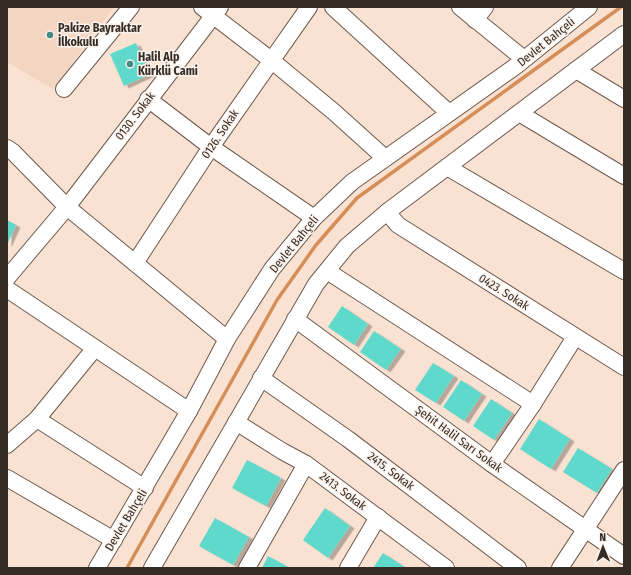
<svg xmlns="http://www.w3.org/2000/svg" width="631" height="575" viewBox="0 0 631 575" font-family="'Fira Sans Condensed',sans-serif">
	<defs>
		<filter id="shadow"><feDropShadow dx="4.5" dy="2.5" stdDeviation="0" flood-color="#0004"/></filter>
	</defs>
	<rect width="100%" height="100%" fill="#fae2d2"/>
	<polygon fill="#f3d5c1" points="7,7 114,7 53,89 7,62"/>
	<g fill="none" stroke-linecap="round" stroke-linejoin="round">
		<polyline stroke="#d68e59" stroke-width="3.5" points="127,568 277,300 316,245 357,198 621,7"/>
	</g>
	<g fill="#5ed9cc" filter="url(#shadow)">
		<polygon points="136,43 150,74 124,86 110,54"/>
		<polygon points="7,220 16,225 7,245"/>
		<polygon points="342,306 368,324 354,345 328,327"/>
		<polygon points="374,331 401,349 386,370 360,352"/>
		<polygon points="433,363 454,376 436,403 415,390"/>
		<polygon points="461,380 482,394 464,421 443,407"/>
		<polygon points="491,399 512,413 494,440 473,426"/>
		<polygon points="539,419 570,439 551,469 520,449"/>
		<polygon points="578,448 612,469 597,493 563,472"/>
		<polygon points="247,460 281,478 266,506 232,488"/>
		<polygon points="325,508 350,526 328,558 303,540"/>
		<polygon points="215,518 249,537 233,565 199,546"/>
		<polygon points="383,553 406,568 373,568"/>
		<polygon points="268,556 290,568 262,568"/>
	</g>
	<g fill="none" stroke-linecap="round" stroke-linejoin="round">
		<g stroke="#6e5a4d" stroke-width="18">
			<g id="minor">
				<polyline points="202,7 271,60 334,112 385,158"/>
				<polyline points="333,7 449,113"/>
				<polyline points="460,7 524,59"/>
				<polyline points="475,20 485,7"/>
				<polyline points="576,70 624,99"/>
				<polyline points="64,89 131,7"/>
				<polyline points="148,99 211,147 314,218"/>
				<polyline points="519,113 624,176"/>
				<polyline points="7,148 13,152 67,207 227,339"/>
				<polyline points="447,167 624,271"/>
				<polyline points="387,212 398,225 624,367"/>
				<polyline points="135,263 211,147 309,7"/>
				<polyline points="327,271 533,404"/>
				<polyline points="7,278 67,207 220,7"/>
				<polyline points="7,289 189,411"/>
				<polyline points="295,319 492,464 624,556"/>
				<polyline points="261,378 348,439 518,568"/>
				<polyline points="37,419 145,488"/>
				<polyline points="236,422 282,451 306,464 446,568"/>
				<polyline points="7,445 37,419 95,348"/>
				<polyline points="492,464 533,404 575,337"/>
				<polyline points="7,478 114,540"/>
				<polyline points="97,568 189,411 227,339 272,269 314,218 352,182 516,66 589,7"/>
				<polyline points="152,568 316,284 347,246 387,212 624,34"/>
				<polyline points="247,568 306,464"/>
				<polyline points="348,568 378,517"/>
				<polyline points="560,568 624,470"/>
			</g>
		</g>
		<use href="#minor" stroke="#fff" stroke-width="16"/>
	</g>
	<g fill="#448a82" stroke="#fcf2ec" stroke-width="1.5">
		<circle cx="50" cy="35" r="4"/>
		<circle cx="130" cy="64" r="4"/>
	</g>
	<g text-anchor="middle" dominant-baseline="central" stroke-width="3" stroke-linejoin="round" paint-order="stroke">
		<g font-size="12" font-weight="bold" fill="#352c26" stroke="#fcf2ec" text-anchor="start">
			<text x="58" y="28">Pakize Bayraktar<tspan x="58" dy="14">İlkokulu</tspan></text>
			<text x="138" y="57">Halil Alp<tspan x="138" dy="14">Kürklü Cami</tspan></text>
		</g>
		<g font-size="12" fill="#352c26" stroke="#fcf2ec">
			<text transform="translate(546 42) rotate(-39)">Devlet Bahçeli</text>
			<text transform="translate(135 116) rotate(-53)">0130. Sokak</text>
			<text transform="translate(220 134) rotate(-56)">0126. Sokak</text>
			<text transform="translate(294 244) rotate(-51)">Devlet Bahçeli</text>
			<text transform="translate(504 292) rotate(32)">0423. Sokak</text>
			<text transform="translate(459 439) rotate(36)">Şehit Halil Sarı Sokak</text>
			<text transform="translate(391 471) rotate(37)">2415. Sokak</text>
			<text transform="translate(343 491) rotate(37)">2413. Sokak</text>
			<text transform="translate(126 520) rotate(-59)">Devlet Bahçeli</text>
		</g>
	</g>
	<rect width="631" height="575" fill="none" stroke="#352c26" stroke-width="16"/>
	<g transform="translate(603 547) rotate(359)" stroke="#fcf2ec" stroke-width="3" paint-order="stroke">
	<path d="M0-3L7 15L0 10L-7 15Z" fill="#352c26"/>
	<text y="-6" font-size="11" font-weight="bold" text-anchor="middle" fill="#352c26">N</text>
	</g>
</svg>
